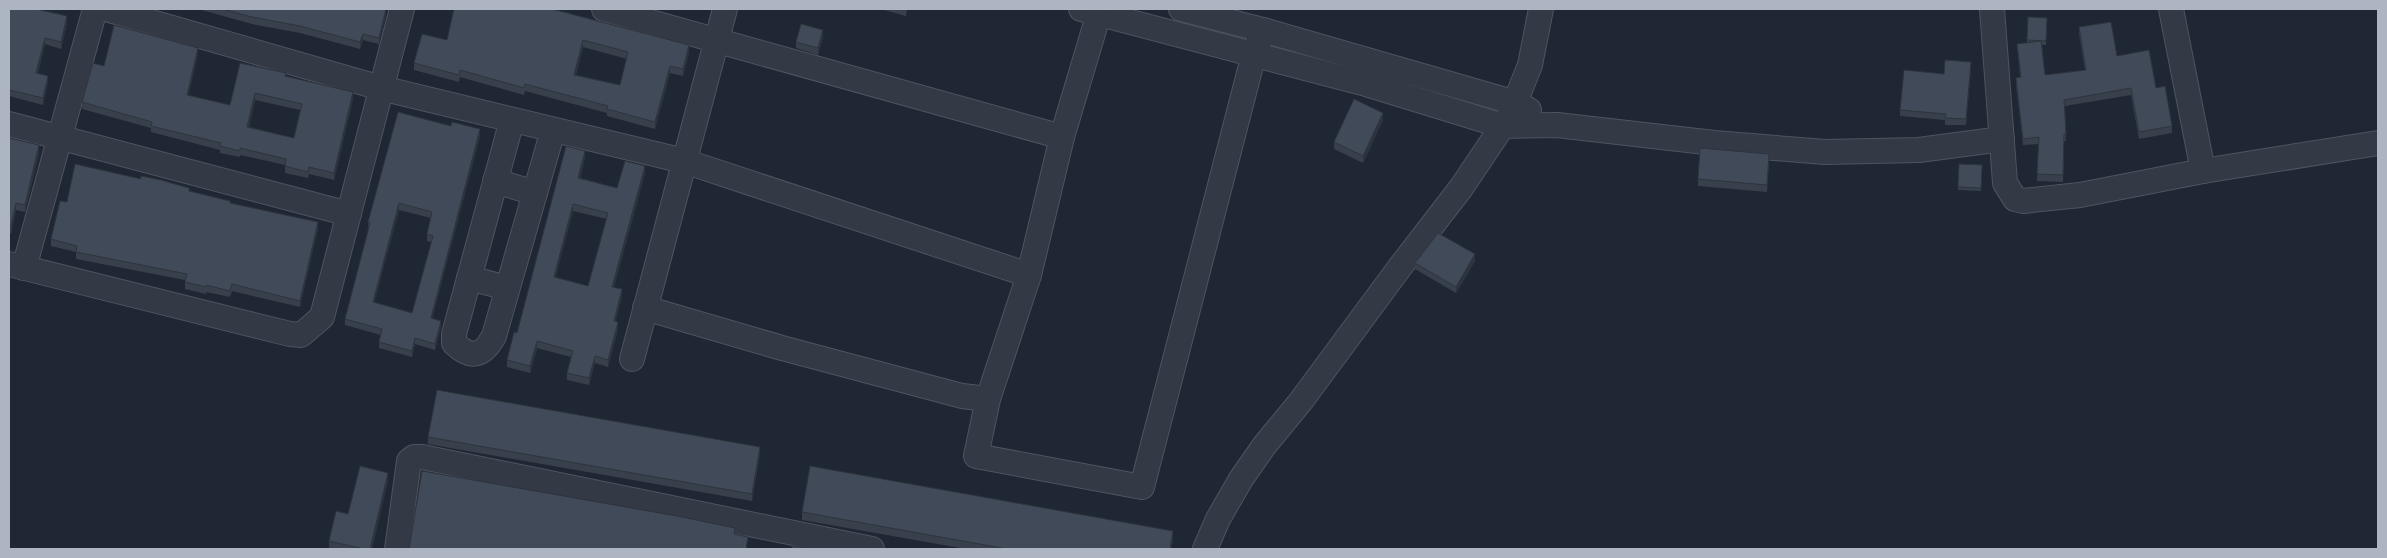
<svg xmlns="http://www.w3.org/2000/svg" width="2387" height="558" viewBox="0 0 2387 558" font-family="Poppins,sans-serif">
	<rect width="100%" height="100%" fill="#202734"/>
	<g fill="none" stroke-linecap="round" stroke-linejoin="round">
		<g stroke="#4e5460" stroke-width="26">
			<g id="minor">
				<polyline points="106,9 381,88 684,161 1029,275"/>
				<polyline points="604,9 1062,137"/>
				<polyline points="1081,9 1366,84 1503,126 1557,125 1714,143 1825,152 1919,150 2002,139"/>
				<polyline points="1181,9 1263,30 1516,103 1529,110"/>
				<polyline points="1992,9 2005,183 2015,199 2023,201 2080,195 2203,171 2378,143"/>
				<polyline points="2171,9 2203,171"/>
				<path d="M512,120L454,334V343C471,360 483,356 494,336L553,130"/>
				<polyline points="9,124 349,214"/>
				<polyline points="495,181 535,193"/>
				<polyline points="9,264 290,334 301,335 322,317 402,9"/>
				<polyline points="24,268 95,9"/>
				<polyline points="469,278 507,288"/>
				<polyline points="645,308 782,348 962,396 988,399 1029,275 1062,137 1099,13"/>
				<polyline points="632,359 725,9"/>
				<polyline points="988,399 976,456 1142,487 1254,54 1263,30"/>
				<polyline points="397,549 409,461 414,457 422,457 872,549"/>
				<polyline points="1205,549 1218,519 1241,479 1264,446 1301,401 1400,267 1461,188 1510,115 1530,65 1541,9"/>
			</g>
		</g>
		<use href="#minor" stroke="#333945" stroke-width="24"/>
	</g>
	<g fill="#38404c" fill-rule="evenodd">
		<polygon points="9,9 67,23 61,49 45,44 38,73 48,82 43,105 9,96"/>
		<polygon points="198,9 386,9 386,14 379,44 363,40 360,49 300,33 252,24"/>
		<path d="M454,9L689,52L683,76L670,73L655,129L607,116V113L525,91L524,95L460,77L459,82L414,70V63L447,40ZM583,47L627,59L620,85L576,75Z"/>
		<polygon points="880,9 907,9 906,16"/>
		<polygon points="2047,18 2046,45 2042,45 2045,75 2085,70 2079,34 2079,27 2117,56 2156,88 2172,126 2172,133 2139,139 2131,95 2065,106 2066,141 2064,141 2063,182 2037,181 2039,144 2023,145 2016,85 2016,78 2020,77 2017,44 2027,43 2027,40"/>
		<polygon points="823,37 818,55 796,48 796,42"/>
		<path d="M198,54L188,96L230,105L286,76L353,99L334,180L309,174L308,178L285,173V165L240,155V157L220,153V150L151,132V128L82,109V102L104,66ZM255,100L300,110L294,138L249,127Z"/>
		<polygon points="1971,68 1966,125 1945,125 1945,120 1900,116 1900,110 1944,74"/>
		<polygon points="1383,120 1363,163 1334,149 1334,142"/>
		<path d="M480,136L432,318L441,327L435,350L415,344L412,357L379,348V342L381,335L345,325V319L369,229L368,228V222ZM399,210L431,218L427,234V241L431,242L412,313L374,302Z"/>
		<polygon points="9,138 39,153 25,212 16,210 11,234 9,233"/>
		<path d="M585,158L580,178L617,188L645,173L614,287L622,296L615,322L618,329L608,367L595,363L589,385L567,380V373L571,357L537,348L530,373L507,367V360L517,333ZM573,211L607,219L588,286L555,277Z"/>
		<polygon points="1769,161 1767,192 1698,186 1698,179"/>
		<polygon points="1959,164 1982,165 1981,191 1958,190"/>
		<polygon points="189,192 318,228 300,307 232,291 230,297 206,292 206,294 185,289 185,280 76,259 76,252 51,246 51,239 67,202"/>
		<polygon points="1475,261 1456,293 1415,269 1415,263"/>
		<polygon points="428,437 760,454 752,501 428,444"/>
		<polygon points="388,480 372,549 334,549 329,548 329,541 348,514"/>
		<polygon points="802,512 1173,539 1171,549 966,549 802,520"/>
	</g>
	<g fill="#2e343e">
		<polygon points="386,9 386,14 379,44 379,38"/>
		<polygon points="67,16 67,23 61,49 61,42"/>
		<polygon points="823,30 823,37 818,55 818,48"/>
		<polygon points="363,34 363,40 360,49 360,42"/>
		<polygon points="45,38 45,44 36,80 36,73"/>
		<polygon points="583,40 583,47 574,81 574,75"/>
		<polygon points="689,45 689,52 683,76 683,69"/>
		<polygon points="198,48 198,54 187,102 187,95"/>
		<polygon points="1971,62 1971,68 1966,125 1966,119"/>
		<polygon points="670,66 670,73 655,129 655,122"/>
		<polygon points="48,76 48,82 43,105 43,98"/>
		<polygon points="353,92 353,99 334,180 334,173"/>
		<polygon points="255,93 255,100 247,134 247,127"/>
		<polygon points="1383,113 1383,120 1363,163 1363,156"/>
		<polygon points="480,129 480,136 431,324 431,318"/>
		<polygon points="39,145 39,153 25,212 25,205"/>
		<polygon points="585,151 585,158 578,185 578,178"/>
		<polygon points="645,166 645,173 612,294 612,287"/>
		<polygon points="16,203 16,210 11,234 11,226"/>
		<polygon points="399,203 399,210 373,308 373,302"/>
		<polygon points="573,204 573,211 554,284 554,277"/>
		<polygon points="318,222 318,228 300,307 300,301"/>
		<polygon points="1475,254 1475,261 1456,293 1456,287"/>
		<polygon points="622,289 622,296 614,328 614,321"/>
		<polygon points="441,321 441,327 435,350 435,344"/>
		<polygon points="618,322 618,329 608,367 608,360"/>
		<polygon points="415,338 415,344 412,357 412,351"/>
		<polygon points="537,341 537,348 530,373 530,366"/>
		<polygon points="595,356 595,363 589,385 589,378"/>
		<polygon points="760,447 760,454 752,501 752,494"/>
		<polygon points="388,473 388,480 372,549 370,549"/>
		<polygon points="1173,531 1173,539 1171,549 1170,549"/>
	</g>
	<g fill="#414a58" stroke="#2e343e" fill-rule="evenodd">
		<polygon points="9,9 36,9 67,16 61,42 45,38 36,73 48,76 43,98 9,90"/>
		<polygon points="222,9 386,9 379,38 363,34 360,42 300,26 252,17"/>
		<path d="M454,9H552L689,45L683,69L670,66L655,122L607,109L608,106L525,84L524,88L460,70L459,75L414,63L422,34L447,40ZM583,40L628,52L620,85L574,75Z"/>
		<polygon points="2028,17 2047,18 2046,41 2027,40"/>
		<polygon points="2111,22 2117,56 2149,50 2156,88 2165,86 2172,126 2139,132 2131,88 2064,100 2066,134 2064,134 2063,175 2037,174 2039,137 2023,139 2016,78 2021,77 2017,44 2041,41 2045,75 2086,70 2079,27"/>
		<polygon points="801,24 823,30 818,48 796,42"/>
		<path d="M114,25L198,48L187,95L230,105L240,63L286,73L285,76L353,92L334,173L309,167L308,172L285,166L286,159L240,148V151L220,146L221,143L151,126L152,122L82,102L93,63L104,66ZM255,93L302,104L294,138L247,127Z"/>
		<polygon points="1945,60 1971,62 1966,119 1945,118 1946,114 1900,110 1904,70 1944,74"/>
		<polygon points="1354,99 1383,113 1363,156 1334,142"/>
		<path d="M398,112L451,126L452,122L480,129L431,318L441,321L435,344L415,338L412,351L379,342L382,329L345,319L370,223L368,222ZM399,203L432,212L427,234L433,236L412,313L373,302Z"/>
		<polygon points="9,138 39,145 25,205 16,203 11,226 9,226"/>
		<path d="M566,146L585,151L578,178L617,188L625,161L645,166L612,287L622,289L614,321L618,322L608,360L595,356L589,378L567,373L573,351L537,341L530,366L507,360L514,332L517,333ZM573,204L608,213L588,286L554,277Z"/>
		<polygon points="1700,148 1769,154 1767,185 1698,179"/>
		<polygon points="75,164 141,179 141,176 161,180 189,188 189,191 230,201 230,203 318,222 300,301 232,284 230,291 206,285 206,287 185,282 187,274 76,252 77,246 51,239 60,201 67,202"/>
		<polygon points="1959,164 1982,165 1981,188 1958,187"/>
		<polygon points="1438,233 1475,254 1456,287 1415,263"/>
		<polygon points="437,390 760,447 752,494 428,437"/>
		<polygon points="360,466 388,473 370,549 364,549 329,541 336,511 348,514"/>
		<polygon points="810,466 1173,531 1170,549 1007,549 802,512"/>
		<polygon points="422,471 677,516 735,528 734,534 748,537 746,549 409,549"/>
		<polygon points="792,546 812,549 792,549"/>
	</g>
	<rect width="2387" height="558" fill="none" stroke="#adb4c2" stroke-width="20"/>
</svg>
